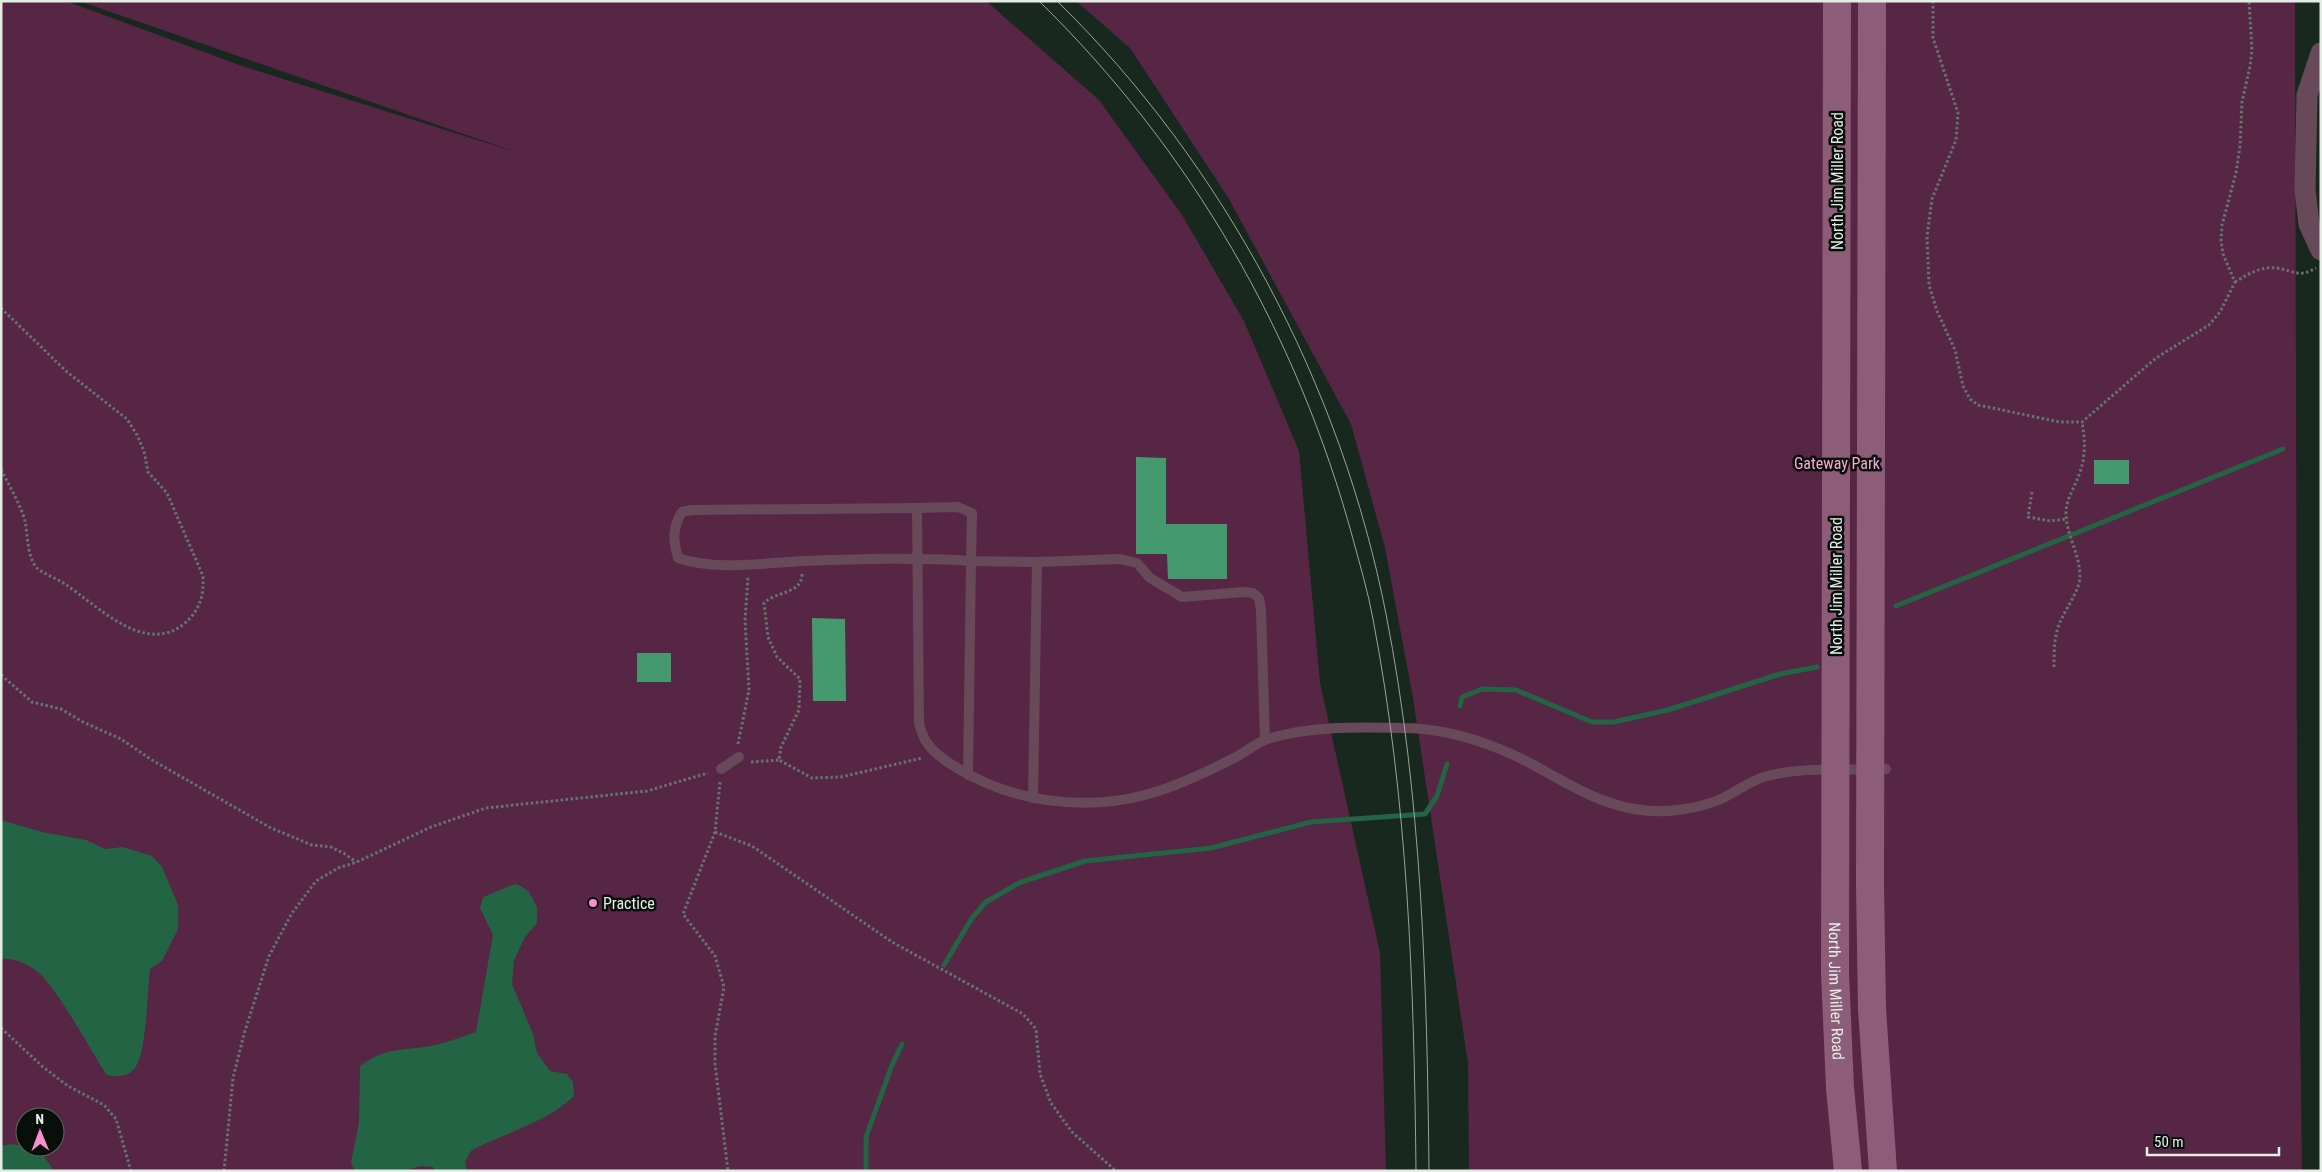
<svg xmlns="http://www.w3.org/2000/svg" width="2322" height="1172" viewBox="0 0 2322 1172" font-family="'Roboto Condensed',sans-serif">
	<rect width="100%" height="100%" fill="#18281f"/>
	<g fill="#562644" fill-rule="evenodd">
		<path d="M1,1H66L242,66L519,153L79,1H986L1099,100L1182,215L1244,321L1299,451L1320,683L1380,953L1386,1171H1ZM25,1117H55V1147H25Z"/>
		<polygon points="1076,1 2295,1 2297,783 2302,1171 1469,1171 1468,1063 1413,698 1385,548 1351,424 1229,199 1130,48"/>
	</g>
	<g fill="#226444">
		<path d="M1,820L42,832L86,840L105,849L123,847L152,856L162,867L178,905V929L162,961L150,969C147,991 147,1052 135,1068C129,1077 117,1077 107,1075C91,1052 54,981 34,969C25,963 13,958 1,959Z"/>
		<path d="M515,884L521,886L529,892L537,907V923L525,937L514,960L512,984L533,1034L537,1053L550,1071L567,1074L573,1082L574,1096C550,1121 502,1134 471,1151L465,1162L467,1171H435L433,1167L422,1166L400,1171H355L351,1163L359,1122L360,1066C385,1047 402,1051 431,1046C446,1043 461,1037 476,1032L493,935L480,908L483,897Z"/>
		<polygon points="12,1144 39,1149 54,1171 1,1171 1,1146"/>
	</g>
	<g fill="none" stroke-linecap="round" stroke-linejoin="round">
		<g stroke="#226444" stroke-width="5">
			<polyline points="1896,606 2283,449"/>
			<polyline points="1460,706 1462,697 1482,689 1516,690 1592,722 1614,722 1668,710 1780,674 1817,667"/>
			<polyline points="944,965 972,918 986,902 1021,882 1085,861 1211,848 1311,822 1425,814 1437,796 1447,764"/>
			<polyline points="866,1171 866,1137 892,1065 902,1044"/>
		</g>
	</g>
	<g fill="#449a6e">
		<polygon points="1136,457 1166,458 1166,524 1227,524 1227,579 1168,579 1167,554 1136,554"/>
		<rect x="2094" y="460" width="35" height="24"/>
		<polygon points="812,618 845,619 846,701 813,701"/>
		<rect x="637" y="653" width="34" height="29"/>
	</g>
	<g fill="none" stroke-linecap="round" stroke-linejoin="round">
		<g stroke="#66746c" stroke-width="3" stroke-dasharray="2.5 2.5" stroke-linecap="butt">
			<polyline points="1933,1 1933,38 1958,113 1956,140 1932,199 1927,236 1929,285 1937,311 1955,350 1963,386 1970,399 1978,405 2060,422 2082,422 2156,358 2209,325 2220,312 2235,282 2223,254 2221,240 2222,225 2236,173 2240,146 2242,102 2250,66 2252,50 2249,1"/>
			<path d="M2235,282C2248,274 2261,266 2277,268C2295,271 2298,278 2316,268"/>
			<path d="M1,308L67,372L127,419L137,435L144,451L148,472L167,493L203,576C204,595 200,610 185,623C145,657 97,605 65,584C56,578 46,575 38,569C27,559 28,535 25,521C20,503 9,486 1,469"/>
			<polyline points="2032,492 2028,517 2050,521 2067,519"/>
			<path d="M802,574C802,594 776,591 764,603L768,637L777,657L800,679L799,710L781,747L779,760L812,778L841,777L922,758"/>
			<path d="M2054,667C2054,650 2054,633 2062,618C2067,607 2076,595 2079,583C2084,560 2065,535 2066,511C2067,497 2076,485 2080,472C2086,455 2085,439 2082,422"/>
			<polyline points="1,675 32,702 61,709 83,722 121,739 152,760 271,828 312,845 331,847 345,854 356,862"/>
			<polyline points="738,744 749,690 745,620 748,577"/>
			<polyline points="751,762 779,760"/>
			<polyline points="720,782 715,832 683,914 715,956 724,987 715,1036 715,1064 728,1171"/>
			<polyline points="715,832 752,846 892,942 1023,1014 1036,1029 1040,1074 1051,1103 1072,1132 1116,1171"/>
			<polyline points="1,1028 43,1067 68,1086 104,1105 116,1119 131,1171"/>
			<polyline points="224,1171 233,1078 244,1034 269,956 292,913 316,881 338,868 357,862 431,827 486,808 647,791 708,773"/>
		</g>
		<g stroke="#67495a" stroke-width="10">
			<polyline points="917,508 958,507 972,513 971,561 1037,562 1120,559 1137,563 1150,578 1182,597 1244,592 1253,593 1259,598 1261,610 1265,740"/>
			<polyline points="721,769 739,757"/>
			<path d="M968,775L971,561C914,557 859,559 803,561C763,563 716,571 678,558C673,540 672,528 682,512L692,510L917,508L919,724C921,730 923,738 927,743C935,754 948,763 959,769C1013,802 1084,811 1145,795C1176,787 1207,772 1236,757C1246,752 1256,743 1267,739C1311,726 1356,727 1401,728C1435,728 1471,737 1502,750C1549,769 1581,799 1634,809C1662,814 1695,810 1721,799C1736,792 1751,780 1767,776C1806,766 1847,771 1886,769"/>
			<polyline points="1033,798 1037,562"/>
		</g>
		<polyline stroke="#67495a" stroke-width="21" points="2321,53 2307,95 2305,190 2309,224 2321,250"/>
		<g stroke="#8c5c78" stroke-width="28">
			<path id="s1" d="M1837,1L1835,973L1840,1088L1848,1171"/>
			<polyline points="1872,1 1870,885 1872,1009 1883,1171"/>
		</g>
		<g stroke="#98a49d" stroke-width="1">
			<path d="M1039,1C1191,150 1297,333 1353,539C1360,565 1368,592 1373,619C1408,803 1414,984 1416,1171"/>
			<path d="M1057,1C1224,164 1341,385 1386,614C1422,797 1427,985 1429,1171"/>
		</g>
	</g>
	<circle fill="#f790ce" stroke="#080f0b" stroke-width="2" cx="593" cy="903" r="5"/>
	<g text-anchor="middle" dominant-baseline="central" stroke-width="5" stroke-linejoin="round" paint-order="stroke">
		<g font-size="16" fill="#e3ede6" stroke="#080f0b">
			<text transform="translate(1837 181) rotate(-90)">North Jim Miller Road</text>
			<text transform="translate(1836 586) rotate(-90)">North Jim Miller Road</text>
			<text stroke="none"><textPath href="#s1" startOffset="990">North Jim Miller Road</textPath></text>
		</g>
		<g font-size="16" fill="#f8a8d6" stroke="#080f0b">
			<text x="1837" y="463">Gateway Park</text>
		</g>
		<g font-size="16" fill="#e3ede6" stroke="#080f0b" text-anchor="start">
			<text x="603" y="903">Practice</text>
		</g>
	</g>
	<rect width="2322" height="1172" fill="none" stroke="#e3ede6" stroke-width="5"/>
	<g transform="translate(40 1132) rotate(359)"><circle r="24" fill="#080f0b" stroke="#606863"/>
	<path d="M0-4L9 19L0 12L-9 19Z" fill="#f790ce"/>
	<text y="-8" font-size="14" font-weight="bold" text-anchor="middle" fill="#e3ede6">N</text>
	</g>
	<path d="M2147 1147v8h132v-8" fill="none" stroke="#e3ede6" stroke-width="2.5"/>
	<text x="2154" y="1147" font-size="15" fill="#e3ede6" stroke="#080f0b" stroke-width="4" paint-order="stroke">50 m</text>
</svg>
